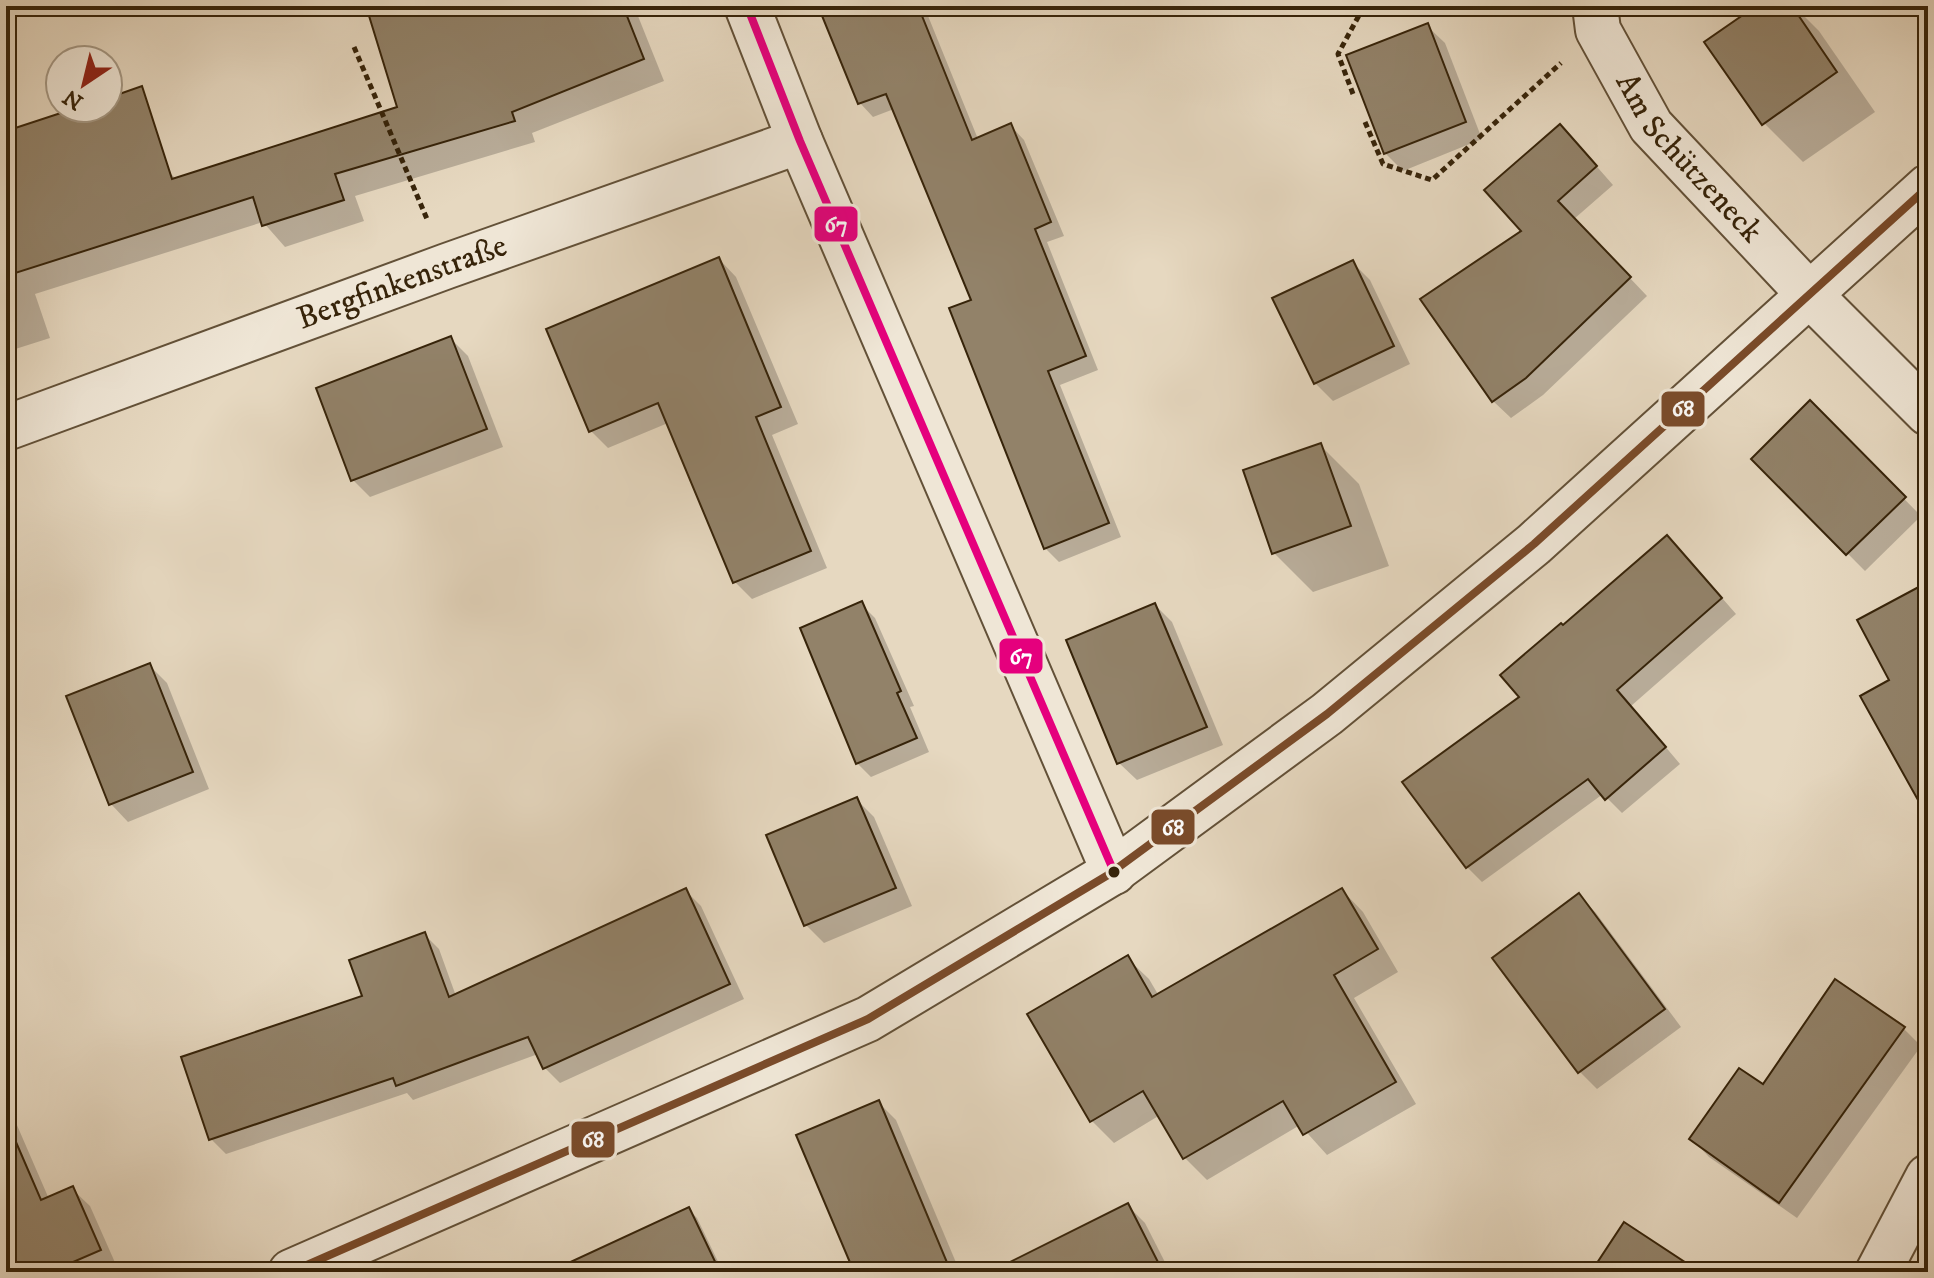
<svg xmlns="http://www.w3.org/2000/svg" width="1934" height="1278" viewBox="0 0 1934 1278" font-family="'IM FELL DW Pica',serif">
	<rect width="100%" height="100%" fill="#e6d8c0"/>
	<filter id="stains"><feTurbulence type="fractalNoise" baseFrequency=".0025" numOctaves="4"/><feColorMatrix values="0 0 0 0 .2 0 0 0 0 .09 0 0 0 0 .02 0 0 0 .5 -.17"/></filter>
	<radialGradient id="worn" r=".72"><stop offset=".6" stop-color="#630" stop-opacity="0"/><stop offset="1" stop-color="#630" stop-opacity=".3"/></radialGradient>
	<g fill="#0003">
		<polygon points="368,6 634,6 664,81 532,133 535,142 355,196 364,221 285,247 263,222 35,294 50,338 6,352 6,225 168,171 176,179 399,108"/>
		<polygon points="821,6 924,6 978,139 1011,126 1024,140 1064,236 1047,242 1098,370 1060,385 1121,537 1059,562 1045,548 973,301 894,109 873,117 860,103"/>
		<polygon points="1759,6 1794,6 1819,31 1875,112 1803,162 1764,123"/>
		<polygon points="1427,26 1445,43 1482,139 1403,171 1385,153"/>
		<polygon points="1577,144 1613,185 1574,219 1647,296 1543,395 1511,418 1493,401 1524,231"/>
		<polygon points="719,259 736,277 798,424 772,435 827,568 752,599 735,582 668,423 608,448 590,430"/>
		<polygon points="1353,263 1370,280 1410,364 1333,401 1315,383"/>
		<polygon points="450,338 468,356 503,447 370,497 353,480"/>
		<polygon points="1810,403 1921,516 1865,571 1754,459"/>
		<polygon points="1320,445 1359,484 1389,566 1313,592 1274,553"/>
		<polygon points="1682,552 1736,614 1631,706 1680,764 1622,813 1603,794 1482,882 1467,867 1522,697 1563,628"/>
		<polygon points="861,604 875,618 914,706 910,707 929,752 871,777 857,763"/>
		<polygon points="1155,605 1172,622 1223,745 1137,780 1119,763"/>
		<polygon points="149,665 167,683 209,789 128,822 111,804"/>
		<polygon points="857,800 874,817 912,906 824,943 806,925 769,836"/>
		<polygon points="6,834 16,863 6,867"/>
		<polygon points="1342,890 1363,912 1398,972 1354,998 1416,1104 1327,1155 1300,1125 1207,1180 1185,1158 1160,1115 1114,1143 1092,1121 1029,1015 1127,958 1149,979 1159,996"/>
		<polygon points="686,891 701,906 744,999 560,1083 545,1068 538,1054 413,1100 407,1093 226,1154 211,1139 365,997 424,934 439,949 456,996"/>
		<polygon points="1579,895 1596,913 1681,1027 1597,1089 1580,1072"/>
		<polygon points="1904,1029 1921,1046 1797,1218 1709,1157 1692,1139 1763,1087"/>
		<polygon points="878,1102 896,1120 960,1272 856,1272"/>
		<polygon points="6,1105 10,1109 49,1199 72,1189 90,1206 117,1267 106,1272 6,1272"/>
		<polygon points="1128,1206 1145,1223 1170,1272 1033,1272"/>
		<polygon points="688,1209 697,1218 723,1272 572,1272"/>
	</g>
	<g fill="#928269" stroke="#37240a" stroke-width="2">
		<polygon points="366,6 623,6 644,59 512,112 515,121 335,174 344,200 262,226 253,197 6,276 6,131 76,108 108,108 108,98 142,86 172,179 397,107"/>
		<polygon points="818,6 918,6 972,140 1011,123 1051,222 1035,229 1086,356 1048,371 1109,523 1044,549 949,308 971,300 886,94 858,104"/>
		<polygon points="1756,6 1792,6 1837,72 1762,125 1704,42"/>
		<polygon points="1428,23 1466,122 1384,154 1346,55"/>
		<polygon points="1560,124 1597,166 1558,201 1631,277 1526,378 1492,402 1420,299 1521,231 1484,190"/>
		<polygon points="719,257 781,407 756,417 811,551 733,583 658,403 589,432 546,329"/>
		<polygon points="1353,260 1394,346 1314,384 1272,298"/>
		<polygon points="451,336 487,429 351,481 316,388"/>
		<polygon points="1810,400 1906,497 1846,555 1751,459"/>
		<polygon points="1321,443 1351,526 1272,554 1243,470"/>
		<polygon points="1667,535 1722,598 1617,690 1666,747 1605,800 1588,779 1466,868 1402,782 1519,697 1500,675 1561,623 1563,625"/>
		<polygon points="1928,582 1928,818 1860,696 1889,680 1857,620"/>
		<polygon points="862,601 901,691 897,693 917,738 856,764 800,628"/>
		<polygon points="1155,603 1207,727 1117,764 1066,640"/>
		<polygon points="150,663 193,772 109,805 66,696"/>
		<polygon points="857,797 896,888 804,926 766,835"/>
		<polygon points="686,888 730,984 543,1069 528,1037 396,1086 393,1078 209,1140 181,1057 362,996 349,960 425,932 449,997"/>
		<polygon points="1342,888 1378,949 1334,975 1396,1082 1303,1135 1283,1101 1183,1159 1143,1091 1090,1122 1027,1014 1128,955 1152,997"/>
		<polygon points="1579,893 1665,1009 1578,1073 1492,958"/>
		<polygon points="1835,979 1905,1027 1779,1203 1689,1139 1739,1068 1763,1084"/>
		<polygon points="879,1100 951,1272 854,1272 796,1135"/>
		<polygon points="6,1119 41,1200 73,1186 101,1250 50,1272 6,1272"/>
		<polygon points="1128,1203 1163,1272 990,1272"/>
		<polygon points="689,1207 720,1272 549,1272"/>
		<polygon points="1624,1222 1700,1272 1591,1272"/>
	</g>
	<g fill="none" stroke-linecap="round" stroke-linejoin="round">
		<g stroke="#635138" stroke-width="48">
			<g id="minor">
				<polyline points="747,6 800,141 1114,872"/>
				<path id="s1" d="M1595,6L1598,30L1651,126L1810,295L1928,413"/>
				<path id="s2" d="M6,428L447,266L800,141"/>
				<polyline points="291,1272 868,1019 1108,875 1327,714 1534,544 1928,187"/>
				<polyline points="1878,1272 1928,1177"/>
			</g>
		</g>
		<g stroke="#37240a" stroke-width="5" stroke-dasharray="6 4" stroke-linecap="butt">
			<polyline points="354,47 427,219"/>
			<polyline points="1353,94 1338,54 1363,8 1374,6"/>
			<polyline points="1365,122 1383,164 1432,180 1561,63"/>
		</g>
		<use href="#minor" stroke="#efe6d6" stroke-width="44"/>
		<g stroke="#efe6d6" stroke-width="14">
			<polyline id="bus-1" points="747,6 800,141 1114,872"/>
		</g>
		<g stroke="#efe6d6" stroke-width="14">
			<polyline id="bus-2" points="291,1272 868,1019 1108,875 1327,714 1534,544 1928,187"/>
		</g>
		<use href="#bus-1" stroke="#e5007d" stroke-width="8"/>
		<use href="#bus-2" stroke="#7a4b2a" stroke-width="8"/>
	</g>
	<circle fill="#37240a" stroke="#efe6d6" stroke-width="3" cx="1114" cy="872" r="7"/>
	<g text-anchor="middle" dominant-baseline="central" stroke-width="8" stroke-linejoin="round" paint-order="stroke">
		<g font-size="32" fill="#37240a" stroke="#efe6d6">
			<text stroke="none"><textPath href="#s1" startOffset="182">Am Schützeneck</textPath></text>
			<text stroke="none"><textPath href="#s2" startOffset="422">Bergfinkenstraße</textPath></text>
		</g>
	</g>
	<g stroke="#efe6d6" stroke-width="3">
		<rect x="813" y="205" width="46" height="38" rx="8" fill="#e5007d"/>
		<rect x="1660" y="390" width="46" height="38" rx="8" fill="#7a4b2a"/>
		<rect x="998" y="637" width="46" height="38" rx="8" fill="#e5007d"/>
		<rect x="1150" y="808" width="46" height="38" rx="8" fill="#7a4b2a"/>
		<rect x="570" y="1120" width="46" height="39" rx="8" fill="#7a4b2a"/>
	</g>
	<g font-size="22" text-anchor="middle" font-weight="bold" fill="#fff">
		<text x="836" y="232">67</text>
		<text x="1683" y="416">68</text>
		<text x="1021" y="664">67</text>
		<text x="1173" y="835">68</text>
		<text x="593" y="1147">68</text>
	</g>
	<rect width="1934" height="1278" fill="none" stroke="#e6d8c0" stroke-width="32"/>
	<rect x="8" y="8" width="1918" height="1262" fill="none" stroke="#37240a" stroke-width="4"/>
	<rect x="16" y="16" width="1902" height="1246" fill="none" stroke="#37240a" stroke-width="2"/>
	<g transform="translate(84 84) rotate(215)"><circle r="38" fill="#efe6d6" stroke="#a59884" stroke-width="2"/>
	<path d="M0-6L14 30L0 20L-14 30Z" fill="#8f2418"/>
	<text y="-12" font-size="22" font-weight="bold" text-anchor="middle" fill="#37240a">N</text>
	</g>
	<rect width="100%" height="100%" filter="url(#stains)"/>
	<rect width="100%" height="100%" fill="url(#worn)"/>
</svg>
